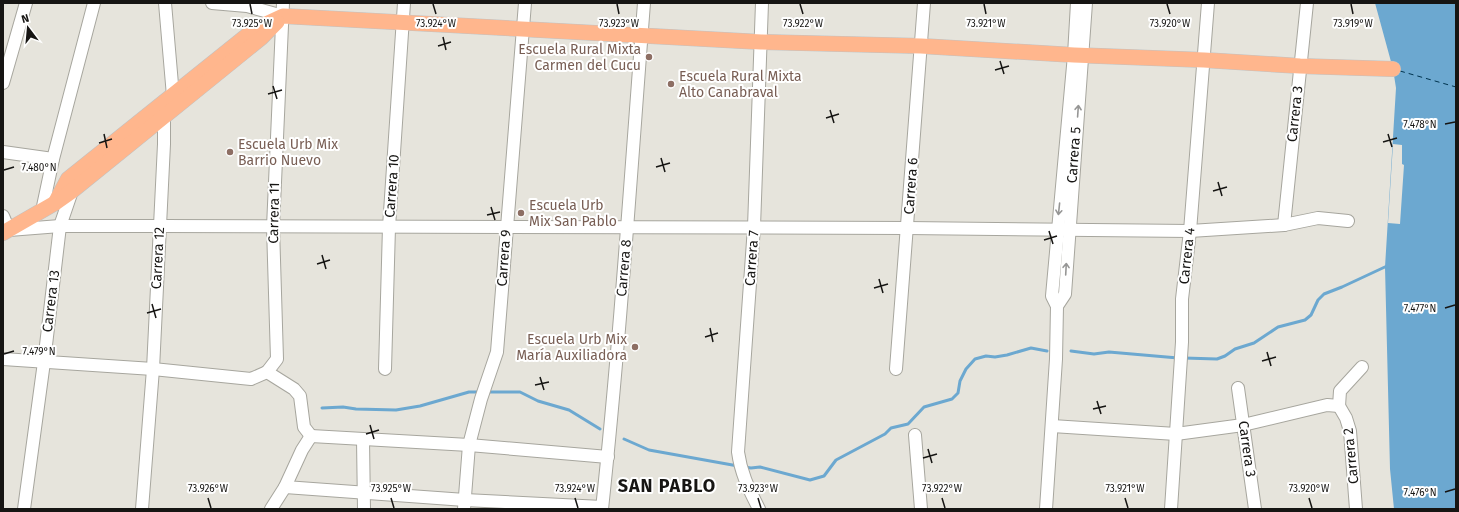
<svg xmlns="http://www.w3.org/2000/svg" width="1459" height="512" viewBox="0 0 1459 512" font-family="'Fira Sans',sans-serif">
	<rect width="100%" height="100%" fill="#e6e4dc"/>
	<polygon fill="#6ca8d0" points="1375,3 1456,3 1456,509 1394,509 1390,469 1385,267 1396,88 1393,69"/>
	<polygon fill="#e6e4dc" points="1393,144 1402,145 1402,164 1404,165 1400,224 1388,223"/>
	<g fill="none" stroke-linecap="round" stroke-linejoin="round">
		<g stroke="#6ca8d0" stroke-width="3">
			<polyline points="1071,351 1094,354 1109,352 1178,358"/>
			<polyline points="1184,358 1217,359 1225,356 1235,349 1254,343 1278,327 1305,320 1311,315 1318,300 1324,294 1342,287 1387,266"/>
			<polyline points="487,392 520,392 538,401 569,410 600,429"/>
			<polyline points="322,408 343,407 356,409 396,410 420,406 469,392 480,392"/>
			<polyline points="624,439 649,450 738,466"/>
			<polyline points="744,467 751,468 760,467 810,480 824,476 836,460 885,434 891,428 908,424 924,407 952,399 958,393 960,381 966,369 975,359 986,356 995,357 1007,355 1031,348 1047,351"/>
		</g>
		<polyline stroke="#00334e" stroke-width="1" stroke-dasharray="5 4" stroke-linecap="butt" points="1400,71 1456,87"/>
		<g stroke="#a7a69e" stroke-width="14">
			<g id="minor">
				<polyline points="165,3 173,96"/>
				<polyline points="212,3 247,6 283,16"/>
				<polyline points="3,83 26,3"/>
				<polyline points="3,152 53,159"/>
				<polyline points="42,211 53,159 94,3"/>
				<polyline points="3,216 9,230 60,226 160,226 907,228 1190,231 1284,225 1318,218 1348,221"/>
				<polyline points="1284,225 1307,3"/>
				<polyline points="1057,306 1052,296 1074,55 1077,3"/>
				<polyline points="3,359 153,369 251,379 267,372"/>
				<polyline points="385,369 389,227 404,3"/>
				<polyline points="896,369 924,3"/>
				<polyline points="267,372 277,359 273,227 283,3"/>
				<polyline points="267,372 294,389 300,396 304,427 311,436"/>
				<polyline points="1238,388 1255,509"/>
				<polyline points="1339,406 1346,418 1350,431 1356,509"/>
				<polyline points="1339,406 1340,391 1362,367"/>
				<polyline points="1052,426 1176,434 1243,425 1327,405 1339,406"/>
				<polyline points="915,435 921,509"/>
				<polyline points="311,436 469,445 608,457"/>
				<polyline points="363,440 364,509"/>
				<polyline points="285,487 465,500 602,507"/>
				<polyline points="24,509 44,362 60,226 72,191"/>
				<polyline points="142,509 153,369 164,144 164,111"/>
				<polyline points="271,509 285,487 302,450 311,436"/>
				<polyline points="464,509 469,445 481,399 497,352 525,3"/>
				<path d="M602,509C620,341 631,172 644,3"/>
				<path d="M759,509C749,489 741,474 738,452L754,227L762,3"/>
				<polyline points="1046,509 1056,359 1057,306 1065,294 1086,3"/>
				<polyline points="1171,509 1182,342 1182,299 1190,231 1208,3"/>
			</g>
		</g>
		<g stroke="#c2c2c2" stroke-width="16">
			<g id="major">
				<polyline points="55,203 68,179 255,29 283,16 761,42 921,46 1074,55 1204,60 1300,66 1393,69"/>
				<polyline points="3,233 55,203 72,191 261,38 277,22"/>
			</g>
		</g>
		<use href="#minor" stroke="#fff" stroke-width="12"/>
		<use href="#major" stroke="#ffb68d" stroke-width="15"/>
	</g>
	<defs><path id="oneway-shaft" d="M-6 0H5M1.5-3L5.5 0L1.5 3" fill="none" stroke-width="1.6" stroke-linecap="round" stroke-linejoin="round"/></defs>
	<g stroke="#969695">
		<use href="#oneway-shaft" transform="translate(1078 111) rotate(-86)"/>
		<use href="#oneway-shaft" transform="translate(1059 209) rotate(96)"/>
		<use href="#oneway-shaft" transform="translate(1066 269) rotate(-87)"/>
	</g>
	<path fill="none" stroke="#161513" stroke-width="1.5" d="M250,4L252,14M433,4L436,14M617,4L619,14M800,4L803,14M984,4L986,14M1167,4L1170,14M1351,4L1353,14M443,37L446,50M438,46L451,42M1000,61L1004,74M995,70L1009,66M273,86L277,99M268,94L282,90M830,110L834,123M826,118L839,114M1445,124L1455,122M104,134L107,148M1388,134L1392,147M1383,142L1397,138M99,143L112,139M661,158L665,172M656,167L670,163M4,170L14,167M1218,182L1222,196M1213,191L1227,187M491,207L495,220M487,215L500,212M1049,231L1053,244M1044,240L1057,236M322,255L326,269M317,264L330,260M879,279L883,293M874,288L888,284M152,304L156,318M1445,308L1455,305M147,313L161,309M710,328L713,342M705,337L718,333M1267,352L1271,366M4,354L14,351M1262,361L1276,357M540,377L544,390M535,385L549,382M1097,401L1101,414M1093,409L1106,406M370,425L374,439M366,434L379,430M928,449L932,463M923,458L937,454M1445,492L1455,489M208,498L211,508M391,498L394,508M575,498L578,508M758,498L761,508M942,498L945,508M1125,498L1128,508M1309,498L1312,508"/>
	<g fill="#8d6e63" stroke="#fff" stroke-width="1.5">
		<circle cx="649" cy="57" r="4"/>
		<circle cx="671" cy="84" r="4"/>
		<circle cx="230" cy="152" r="4"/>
		<circle cx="521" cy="213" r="4"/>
		<circle cx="635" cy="347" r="4"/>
	</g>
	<g text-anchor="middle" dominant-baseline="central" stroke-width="4" stroke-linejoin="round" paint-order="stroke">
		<g font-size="14" fill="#785e54" stroke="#fff" text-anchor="start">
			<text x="641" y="49" text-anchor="end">Escuela Rural Mixta<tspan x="641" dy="16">Carmen del Cucu</tspan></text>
			<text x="679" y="76">Escuela Rural Mixta<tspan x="679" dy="16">Alto Canabraval</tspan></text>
			<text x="238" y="144">Escuela Urb Mix<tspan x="238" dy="16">Barrio Nuevo</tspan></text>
			<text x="529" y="205">Escuela Urb<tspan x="529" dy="16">Mix San Pablo</tspan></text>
			<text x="627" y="339" text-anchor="end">Escuela Urb Mix<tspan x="627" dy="16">María Auxiliadora</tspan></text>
		</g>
		<g font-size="14" fill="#161513" stroke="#fff">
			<text transform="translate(1295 114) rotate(-84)">Carrera 3</text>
			<text transform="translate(1074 155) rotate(-86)">Carrera 5</text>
			<text transform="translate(392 186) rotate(-86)">Carrera 10</text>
			<text transform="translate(911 186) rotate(-86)">Carrera 6</text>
			<text transform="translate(274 213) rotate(-89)">Carrera 11</text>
			<text transform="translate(1187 256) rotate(-84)">Carrera 4</text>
			<text transform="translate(158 258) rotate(-87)">Carrera 12</text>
			<text transform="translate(504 258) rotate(-86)">Carrera 9</text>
			<text transform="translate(752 258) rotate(-86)">Carrera 7</text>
			<text transform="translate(624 268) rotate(-85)">Carrera 8</text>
			<text transform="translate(51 301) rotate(-83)">Carrera 13</text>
			<text transform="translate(1247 449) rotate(82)">Carrera 3</text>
			<text transform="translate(1351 456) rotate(-96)">Carrera 2</text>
		</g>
		<g font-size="18" font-weight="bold" letter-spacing="1" fill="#161513" stroke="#fff">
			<text x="667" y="486">SAN PABLO</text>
		</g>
	</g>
	<g font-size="10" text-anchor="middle" fill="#161513" stroke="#fff" stroke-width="4" stroke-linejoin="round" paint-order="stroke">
		<text x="252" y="27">73.925°W</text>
		<text x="436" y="27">73.924°W</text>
		<text x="619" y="27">73.923°W</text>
		<text x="803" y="27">73.922°W</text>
		<text x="986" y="27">73.921°W</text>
		<text x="1170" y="27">73.920°W</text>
		<text x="1353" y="27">73.919°W</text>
		<text x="1420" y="128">7.478°N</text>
		<text x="39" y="171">7.480°N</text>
		<text x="1420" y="312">7.477°N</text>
		<text x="39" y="355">7.479°N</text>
		<text x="208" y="492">73.926°W</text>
		<text x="391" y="492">73.925°W</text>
		<text x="575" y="492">73.924°W</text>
		<text x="758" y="492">73.923°W</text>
		<text x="942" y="492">73.922°W</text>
		<text x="1125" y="492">73.921°W</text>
		<text x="1309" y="492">73.920°W</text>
		<text x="1420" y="496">7.476°N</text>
	</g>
	<rect width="1459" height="512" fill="none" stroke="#161513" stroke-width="8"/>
	<g transform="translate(28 28) rotate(344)" stroke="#ffffff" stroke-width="3" paint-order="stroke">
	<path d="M0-3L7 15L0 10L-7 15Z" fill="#161513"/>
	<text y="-6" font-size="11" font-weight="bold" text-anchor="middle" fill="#161513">N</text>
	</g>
</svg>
